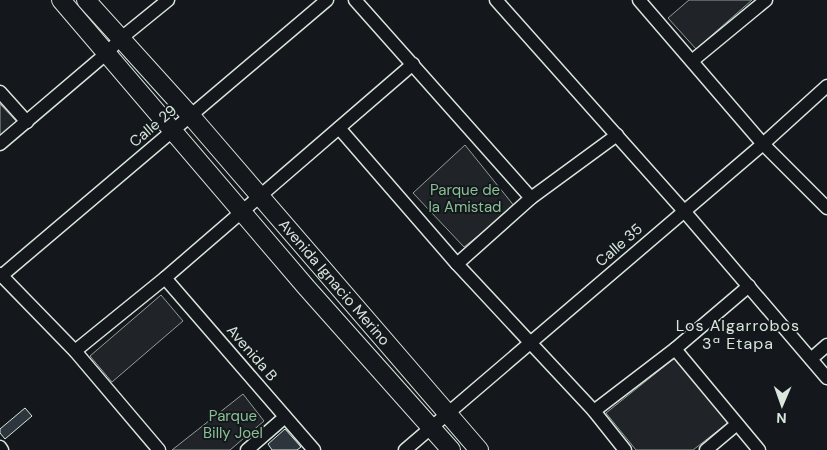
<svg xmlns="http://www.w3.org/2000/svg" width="827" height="450" viewBox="0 0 827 450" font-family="'DM Sans',sans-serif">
	<rect width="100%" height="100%" fill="#14181c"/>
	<g fill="#202428" stroke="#939e99">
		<polygon points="689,0 752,0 696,49 668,18"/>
		<polygon points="0,104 17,122 0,136"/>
		<polygon points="465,145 515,207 464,247 413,193"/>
		<polygon points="161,295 183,321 112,382 90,356"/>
		<polygon points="676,357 729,422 693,450 636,450 606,413"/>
		<polygon points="243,394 264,421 230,450 172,450"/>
	</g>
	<g fill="#2c363c" stroke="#d8e6dc">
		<polygon points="25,408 32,416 5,439 0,433 0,429"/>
		<polygon points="285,429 301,447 297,450 272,450 268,444"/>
	</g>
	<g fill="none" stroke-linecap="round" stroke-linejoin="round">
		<g stroke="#d8e6dc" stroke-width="15">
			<g id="street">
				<polyline points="355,0 531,198"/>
				<polyline points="496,0 684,211 827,378"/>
				<polyline points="639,0 763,144 827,208"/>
				<polyline points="692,61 766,0"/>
				<polyline points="0,92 27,122"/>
				<polyline points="339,128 457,264 594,411 625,450"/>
				<polyline points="0,144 107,53 120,39 168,0"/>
				<polyline points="457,264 531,198 617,135"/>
				<polyline points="0,274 75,351 159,450"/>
				<polyline points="0,277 327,0"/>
				<polyline points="165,278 314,450"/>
				<polyline points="675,349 759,450"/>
				<polyline points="75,351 165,278 413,64"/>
				<polyline points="811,359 827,345"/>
				<polyline points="594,411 675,349 749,286"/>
				<polyline points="0,447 2,450"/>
				<polyline points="247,450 285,417"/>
				<polyline points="405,450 763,144 827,86"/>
				<polyline points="706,450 737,424"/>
			</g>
		</g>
		<g stroke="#d8e6dc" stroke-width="20">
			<g id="secondary">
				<polyline points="61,0 306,287 451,450"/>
				<path id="s1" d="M86,0L190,115L479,450"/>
			</g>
		</g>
		<use href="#street" stroke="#14181c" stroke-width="12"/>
		<use href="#secondary" stroke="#14181c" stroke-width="18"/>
	</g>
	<g text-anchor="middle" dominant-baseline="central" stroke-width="4" stroke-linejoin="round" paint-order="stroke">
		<g font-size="15" fill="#d8e6dc" stroke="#14181c">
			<text transform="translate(153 126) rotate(-40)">Calle 29</text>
			<text transform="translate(619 245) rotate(-41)">Calle 35</text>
			<text stroke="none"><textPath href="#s1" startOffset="376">Avenida Ignacio Merino</textPath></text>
			<text transform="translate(252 353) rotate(49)">Avenida B</text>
		</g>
		<g font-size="15" fill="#8ac095" stroke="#14181c">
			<text x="465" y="190">Parque de<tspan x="465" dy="17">la Amistad</tspan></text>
			<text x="233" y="416">Parque<tspan x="233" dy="17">Billy Joel</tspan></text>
		</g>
		<g font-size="16" letter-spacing="1" fill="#d8e6dc" stroke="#14181c">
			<text x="738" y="325">Los Algarrobos<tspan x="738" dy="18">3ª Etapa</tspan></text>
		</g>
	</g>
	<g transform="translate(782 405) rotate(182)" stroke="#14181c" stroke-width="4" paint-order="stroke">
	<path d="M0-4L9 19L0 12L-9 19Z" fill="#d8e6dc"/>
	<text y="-8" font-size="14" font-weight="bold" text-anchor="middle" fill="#d8e6dc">N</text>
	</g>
</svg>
